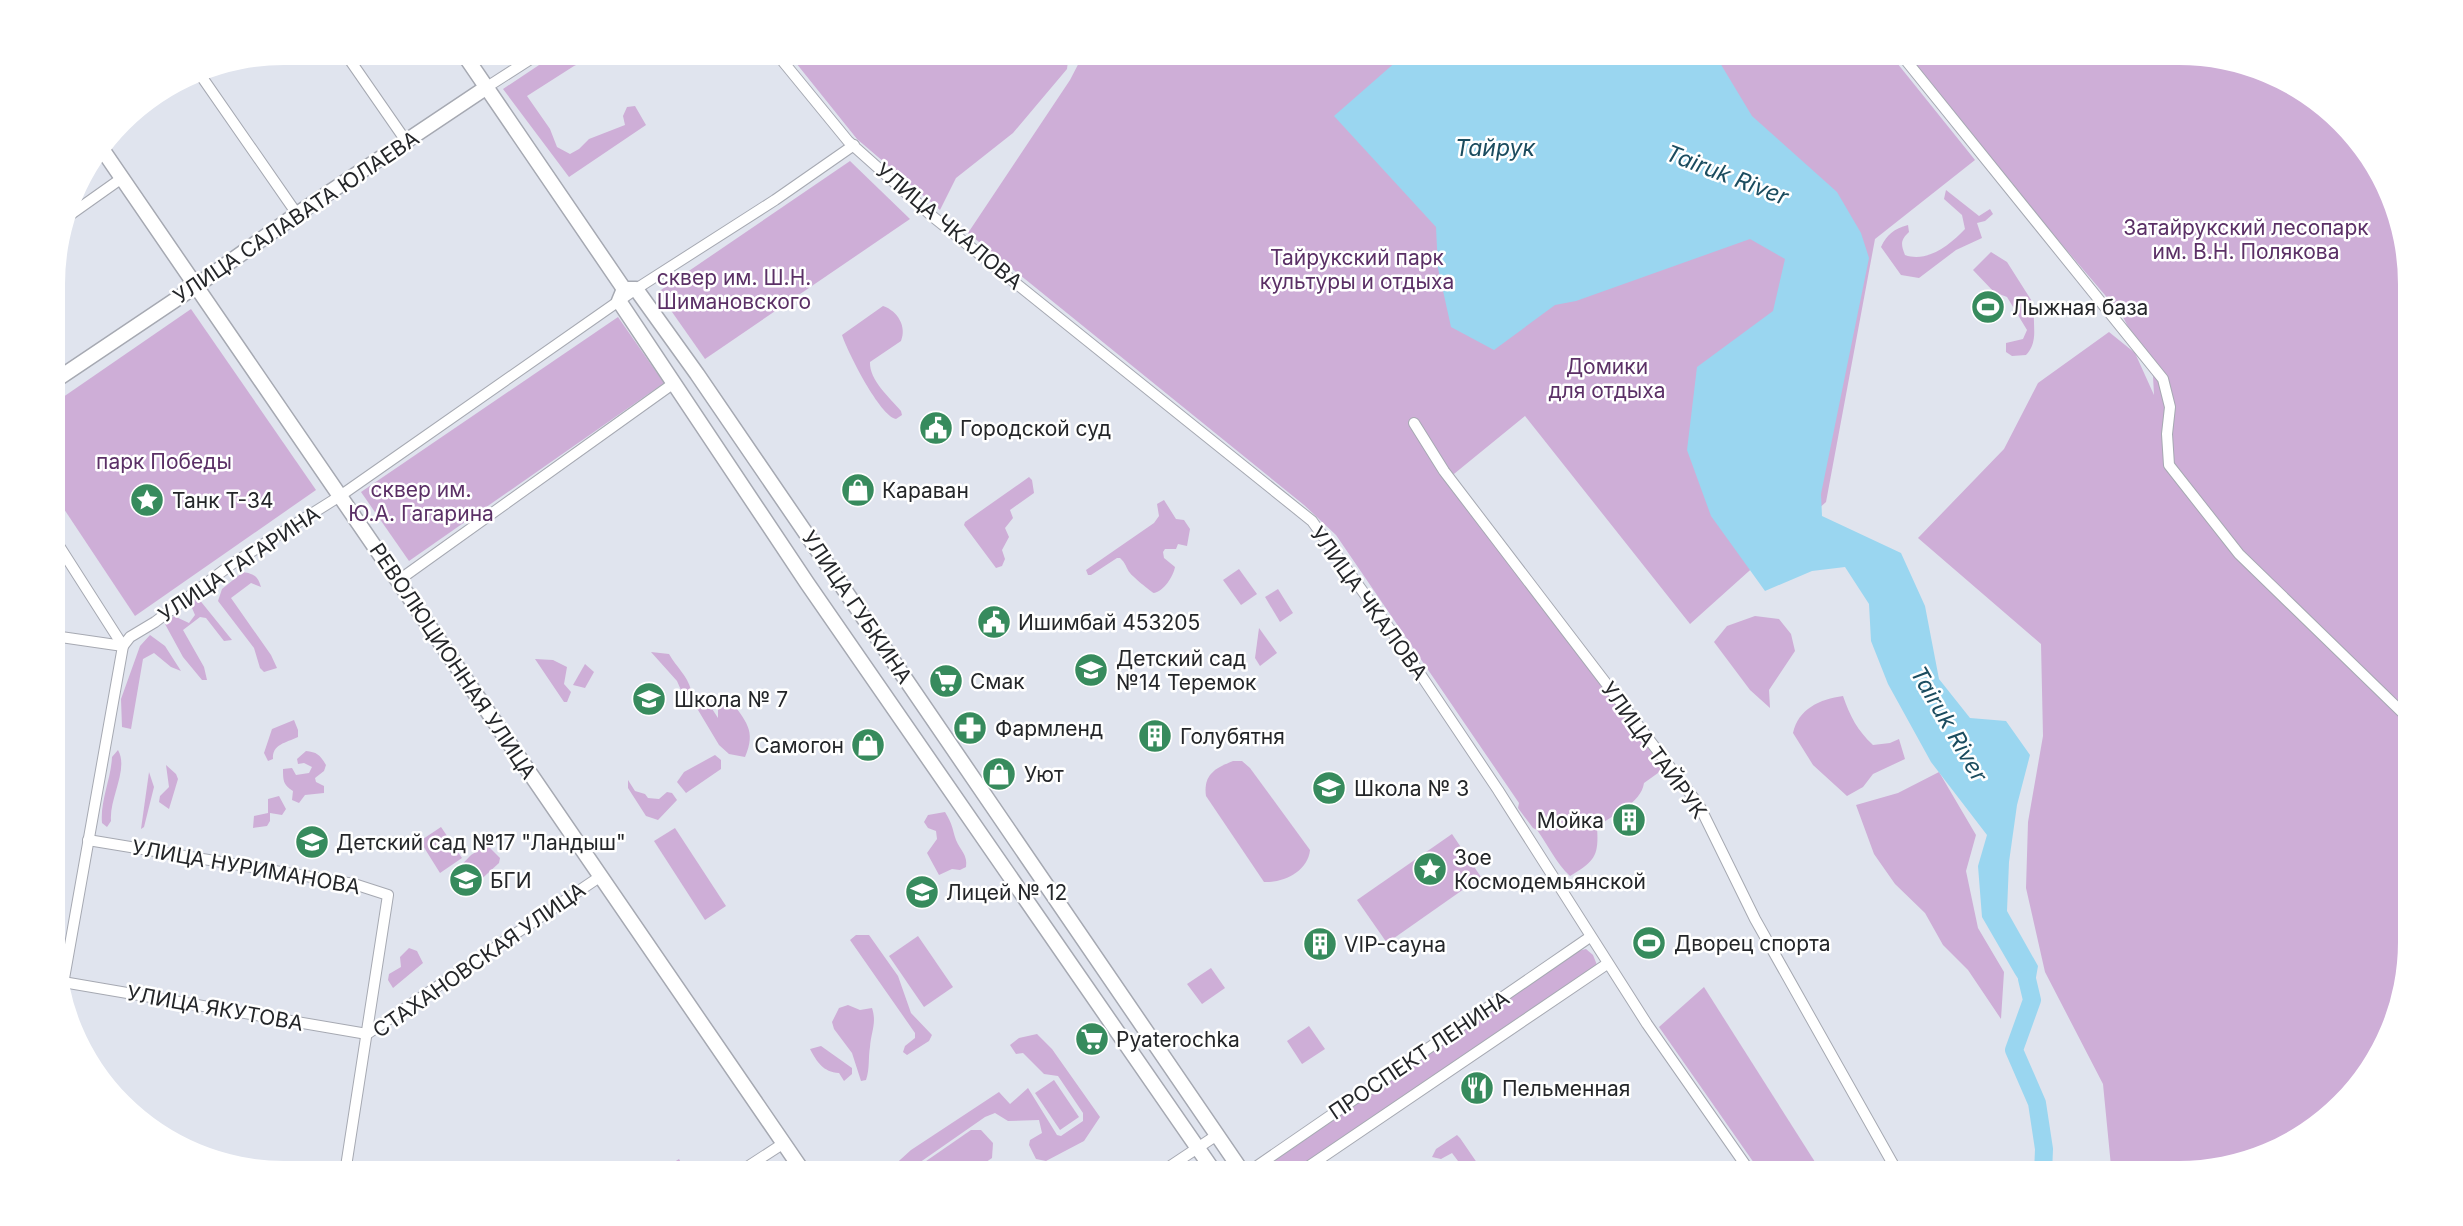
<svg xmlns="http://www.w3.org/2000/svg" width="2463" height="1226" viewBox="0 0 2463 1226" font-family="Inter,sans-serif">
	<rect width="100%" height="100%" fill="#e0e4ee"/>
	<g fill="#ceaed7">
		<polygon points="557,53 597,53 595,56 574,66 527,96 550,129 557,147 570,154 579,149 589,139 625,125 623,116 627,107 635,106 646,125 569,177 503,89"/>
		<polygon points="788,53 1069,53 1067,69 1013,133 956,178 940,210 857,139"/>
		<path d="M1084,53H1889L1975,160L1875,239L1826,502L1690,624L1525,416L1449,478L1665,768L1644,783C1641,804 1612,815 1597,827C1599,856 1595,861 1570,876C1556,863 1548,845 1537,830L1533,828L1518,808L1519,803L1336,535L1304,505L968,233L1070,80Z"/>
		<polygon points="1902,53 2179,53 2281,76 2371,155 2409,254 2410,942 2387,1044 2308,1134 2194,1173 2116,1173 2111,1166 2103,1084 2045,972 2026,888 2028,822 2043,736 2041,644 1918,538 2004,449 2038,383 2109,332 2135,353 2154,395 2153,376 2122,315 1923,82"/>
		<polygon points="850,161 910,219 705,359 658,292"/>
		<path d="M1946,190L1979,216L1990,209L1993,214L1985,221L1977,223L1982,238L1956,250L1919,278L1901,275L1881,247C1887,234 1894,229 1908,225L1909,232C1900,240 1901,245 1905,255C1927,263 1950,245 1965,229L1962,215L1944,199Z"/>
		<path d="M1991,252L2007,262L2035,306C2031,324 2040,340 2026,355L2012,356L2006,352V343L2023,339L2027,330L2007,297L1994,292L1973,270Z"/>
		<path d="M883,306C898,311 907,327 901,341L870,362C869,380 890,398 901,411L902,415L896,419C880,416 848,353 842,335Z"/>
		<polygon points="191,309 316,490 135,616 54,494 53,404"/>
		<polygon points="618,317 664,383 409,561 361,492"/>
		<polygon points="1029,477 1032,480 1034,493 1010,510 1013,518 1005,528 1009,537 1002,550 1005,559 1002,566 996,568 964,525 965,522"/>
		<path d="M1164,500L1176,519L1184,520L1190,529L1187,546L1178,544L1176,549H1165L1163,552L1164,558L1175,567C1173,577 1164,591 1154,593C1151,592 1131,575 1130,573C1126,568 1126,563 1120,558H1117L1091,575H1088L1086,570L1154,523L1159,516L1157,504Z"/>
		<polygon points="1239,569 1257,594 1241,605 1223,580"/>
		<path d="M243,572C254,574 258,576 261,587L251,583L231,598L271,655L277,668L264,672L260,668L254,648L218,601L222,589Z"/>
		<polygon points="1278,589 1293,613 1280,622 1265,597"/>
		<polygon points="198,598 232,640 224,641 206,618 200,617 183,630 204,667 207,680 202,680 183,657 165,624 174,616 189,623 195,615 189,601"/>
		<polygon points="1755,616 1779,619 1791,634 1795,651 1769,690 1770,708 1750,690 1714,642 1727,626"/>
		<polygon points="1259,628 1277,653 1260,666 1255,658"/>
		<polygon points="150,635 165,646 181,671 171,667 154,653 143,659 131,729 122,727 121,699 140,646"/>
		<path d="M651,652L669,654C677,668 687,675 691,690L707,701L718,718V704L721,697L730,699C745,721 757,730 745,757L729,754L719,745L698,710L684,697L677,681Z"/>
		<polygon points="535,659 553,660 567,667 564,684 571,692 567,702 564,702"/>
		<polygon points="585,664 594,672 585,688 573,685"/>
		<path d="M1843,696C1850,716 1857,730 1873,745L1890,743L1899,739L1905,759L1873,774L1863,787L1847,796L1813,765L1793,733C1798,709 1820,699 1843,696Z"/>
		<path d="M294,720L298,730V737C286,743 272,744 273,759L268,761L264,753L272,729Z"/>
		<path d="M118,750C129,769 109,798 111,821L107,827L102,823C100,801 111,779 112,757Z"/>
		<path d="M306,751C317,752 320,755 326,765L324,771L315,778L316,782L324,786V793L305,795L299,803L292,800L293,791C283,785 283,780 283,769L292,768L296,775L309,773L312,767L304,763L298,764L297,759Z"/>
		<polygon points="715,755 721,760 721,769 686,793 677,782 684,772"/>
		<path d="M1233,761H1242L1250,768L1310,850C1308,871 1284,883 1264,882L1206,796C1203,775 1215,768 1233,761Z"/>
		<polygon points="166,765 176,774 178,779 169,809 159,802 160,796 169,787"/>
		<polygon points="149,772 154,787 144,827 141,829"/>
		<polygon points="1939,772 1976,835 1966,871 1978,928 2004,972 2001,1019 1968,970 1943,945 1925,913 1895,884 1874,854 1856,805 1898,793"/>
		<polygon points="628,780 635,791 645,794 648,798 659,799 667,792 672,793 677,800 658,820 646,816 628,788"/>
		<polygon points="279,796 286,809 282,815 270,813 270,821 267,826 253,828 254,816 268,813 268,799"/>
		<path d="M945,812C953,825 952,828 956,840C960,850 968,855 966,867L960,870L952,869L939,875L927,853L937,839L936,831L928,828L924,822L928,815Z"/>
		<polygon points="441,827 462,858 440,873 420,841"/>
		<polygon points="675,828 726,906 705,920 654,841"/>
		<polygon points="1452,834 1481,877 1387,943 1357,900"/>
		<polygon points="487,845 500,858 499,863 476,884 459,893 453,889 450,877 471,855"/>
		<polygon points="856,935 869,935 898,976 911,1013 932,1035 929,1041 907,1055 903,1052 905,1046 915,1038 915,1033 850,940"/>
		<polygon points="918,936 953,987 924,1007 889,956"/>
		<polygon points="409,948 417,951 423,963 393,988 388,980 389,974 401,967 400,957"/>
		<polygon points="1586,949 1593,955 1597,965 1592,972 1293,1173 1257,1173 1578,951"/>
		<polygon points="1211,968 1225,988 1202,1004 1187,984"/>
		<polygon points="1704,987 1822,1173 1761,1173 1659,1027"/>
		<path d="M848,1005L860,1010L872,1008C877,1023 871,1032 870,1047C868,1059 870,1068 866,1080L861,1081L852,1053L834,1029L832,1022L839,1008Z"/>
		<polygon points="1309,1026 1325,1049 1302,1064 1287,1041"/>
		<polygon points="1037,1034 1052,1049 1100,1117 1084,1141 1046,1161 1036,1159 1029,1145 1030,1140 1042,1133 1039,1120 1008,1121 995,1113 985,1117 906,1172 889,1173 890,1169 911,1150 999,1092 1010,1104 1028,1088 1057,1135 1061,1136 1083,1121 1083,1113 1058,1076 1044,1074 1023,1053 1016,1054 1010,1045 1019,1038"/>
		<path d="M821,1046L852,1068V1074L844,1081L839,1073C823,1072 817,1062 810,1049Z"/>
		<polygon points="1054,1080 1079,1117 1060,1130 1035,1093"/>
		<polygon points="971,1130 981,1130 993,1143 992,1158 970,1173 916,1173 916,1168"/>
		<polygon points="1457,1135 1460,1138 1484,1173 1467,1173 1452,1153 1441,1159 1432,1157 1436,1149"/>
		<polygon points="679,1159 687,1173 659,1173 660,1171"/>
	</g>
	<polygon fill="#9ad6f0" points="1406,53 1714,53 1752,116 1837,192 1861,233 1869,258 1821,494 1822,516 1901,553 1925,606 1939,679 1970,718 2006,721 2030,755 2017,805 2009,862 2007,911 2038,966 2032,1000 2015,974 1982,917 1978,866 1987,835 1931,762 1888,684 1871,641 1869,604 1845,567 1812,571 1765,591 1711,516 1687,450 1697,367 1773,311 1785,259 1750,239 1576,301 1555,305 1494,350 1451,327 1438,268 1436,227 1334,116"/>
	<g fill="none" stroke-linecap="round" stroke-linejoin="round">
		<polyline stroke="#9ad6f0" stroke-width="18" points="2027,979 2032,1000 2014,1050 2037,1103 2044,1149 2043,1173"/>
		<g stroke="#a6a9b2" stroke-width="12">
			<g id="street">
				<polyline points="345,53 406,141"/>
				<polyline points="776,53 848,141 932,216 1312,521 1392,632 1498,790 1647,1024 1751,1173"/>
				<polyline points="1900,53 2163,379 2170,407 2167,434 2169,465 2239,554 2410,720"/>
				<polyline points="197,70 297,214"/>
				<polyline points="487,87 540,53"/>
				<polyline points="67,217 122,178"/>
				<polyline points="1414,423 1444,471 1699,805 1755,919 1898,1173"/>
				<polyline points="54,538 123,646"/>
				<polyline points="399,580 674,383"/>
				<polyline points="54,636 123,646"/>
				<polyline points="88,840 354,884 388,895 345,1173"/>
				<polyline points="63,982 367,1034"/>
				<polyline points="62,990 123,646 130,637 155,622 232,564 340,496 636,289 775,200 854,145"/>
				<polyline points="367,1034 601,876"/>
				<polyline points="738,1173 784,1143"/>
				<polyline points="1160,1173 1217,1135"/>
				<polyline points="1247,1173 1590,937"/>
				<polyline points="1299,1173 1607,964"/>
			</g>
		</g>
		<g stroke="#a6a9b2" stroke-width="17">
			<g id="secondary">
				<polyline points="463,53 624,289 636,289 697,374 1243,1173"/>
				<polyline points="102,149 804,1173"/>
				<polyline points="624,289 619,301 807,583 1215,1173"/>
				<polyline points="53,382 196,286 297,214 487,87"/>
			</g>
		</g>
		<use href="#street" stroke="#fff" stroke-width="10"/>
		<use href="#secondary" stroke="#fff" stroke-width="14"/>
	</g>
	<defs>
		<g id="stadium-disc" transform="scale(1.75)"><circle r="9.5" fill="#378b5d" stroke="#fff"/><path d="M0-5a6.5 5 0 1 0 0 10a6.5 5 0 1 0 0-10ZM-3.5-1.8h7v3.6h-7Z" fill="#fff"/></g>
		<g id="civic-disc" transform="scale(1.75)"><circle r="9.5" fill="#378b5d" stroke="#fff"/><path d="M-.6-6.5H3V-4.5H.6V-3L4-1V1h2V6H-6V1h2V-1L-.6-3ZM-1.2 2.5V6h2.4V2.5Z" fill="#fff"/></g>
		<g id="shop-disc" transform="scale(1.75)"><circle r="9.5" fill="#378b5d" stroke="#fff"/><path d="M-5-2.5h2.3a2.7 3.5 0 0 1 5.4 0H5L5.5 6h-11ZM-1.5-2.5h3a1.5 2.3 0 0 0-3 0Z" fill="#fff"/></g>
		<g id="sight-disc" transform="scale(1.75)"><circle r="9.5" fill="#378b5d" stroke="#fff"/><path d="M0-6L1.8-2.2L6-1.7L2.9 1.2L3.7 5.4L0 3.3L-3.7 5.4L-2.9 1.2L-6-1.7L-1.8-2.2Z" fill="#fff"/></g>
		<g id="school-disc" transform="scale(1.75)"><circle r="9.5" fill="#378b5d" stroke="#fff"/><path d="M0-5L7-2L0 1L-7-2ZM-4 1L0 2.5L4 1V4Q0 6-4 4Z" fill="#fff"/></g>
		<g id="supermarket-disc" transform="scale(1.75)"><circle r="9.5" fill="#378b5d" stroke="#fff"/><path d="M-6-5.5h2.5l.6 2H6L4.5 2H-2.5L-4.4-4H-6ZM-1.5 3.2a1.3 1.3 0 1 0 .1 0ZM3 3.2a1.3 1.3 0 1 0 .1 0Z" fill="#fff"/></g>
		<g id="pharmacy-disc" transform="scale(1.75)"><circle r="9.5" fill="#378b5d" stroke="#fff"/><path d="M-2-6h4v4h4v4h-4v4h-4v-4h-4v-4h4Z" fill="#fff"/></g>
		<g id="building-disc" transform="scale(1.75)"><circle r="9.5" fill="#378b5d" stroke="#fff"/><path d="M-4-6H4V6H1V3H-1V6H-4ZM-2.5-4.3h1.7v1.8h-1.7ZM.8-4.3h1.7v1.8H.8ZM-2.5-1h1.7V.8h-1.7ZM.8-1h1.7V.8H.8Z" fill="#fff"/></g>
		<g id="restaurant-disc" transform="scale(1.75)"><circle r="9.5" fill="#378b5d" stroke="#fff"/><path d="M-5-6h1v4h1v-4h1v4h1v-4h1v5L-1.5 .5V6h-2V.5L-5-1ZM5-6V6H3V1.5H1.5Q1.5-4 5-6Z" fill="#fff"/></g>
	</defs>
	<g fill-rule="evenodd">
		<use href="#stadium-disc" x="1988" y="307"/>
		<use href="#civic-disc" x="936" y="428"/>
		<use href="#shop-disc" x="858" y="490"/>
		<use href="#sight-disc" x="147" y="500"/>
		<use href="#civic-disc" x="994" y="622"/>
		<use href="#school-disc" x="1091" y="670"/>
		<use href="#supermarket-disc" x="946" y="681"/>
		<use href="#school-disc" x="649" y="699"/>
		<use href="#pharmacy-disc" x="970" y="728"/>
		<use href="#building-disc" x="1155" y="736"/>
		<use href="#shop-disc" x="868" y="745"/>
		<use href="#shop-disc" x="999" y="774"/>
		<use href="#school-disc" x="1329" y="788"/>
		<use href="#building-disc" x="1629" y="820"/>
		<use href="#school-disc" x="312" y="842"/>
		<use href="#sight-disc" x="1430" y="869"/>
		<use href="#school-disc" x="466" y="880"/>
		<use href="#school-disc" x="922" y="892"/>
		<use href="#stadium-disc" x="1649" y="943"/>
		<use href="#building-disc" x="1320" y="944"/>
		<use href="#supermarket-disc" x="1092" y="1039"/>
		<use href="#restaurant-disc" x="1477" y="1088"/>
	</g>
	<g text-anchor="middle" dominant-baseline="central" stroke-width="5" stroke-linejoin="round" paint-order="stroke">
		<g font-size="21" fill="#242629" stroke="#fff">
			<text transform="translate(296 217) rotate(-34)">УЛИЦА САЛАВАТА ЮЛАЕВА</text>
			<text transform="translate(949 226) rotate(40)">УЛИЦА ЧКАЛОВА</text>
			<text transform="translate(239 564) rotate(-34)">УЛИЦА ГАГАРИНА</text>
			<text transform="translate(1369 603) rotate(54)">УЛИЦА ЧКАЛОВА</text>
			<text transform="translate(857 607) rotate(56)">УЛИЦА ГУБКИНА</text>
			<text transform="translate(453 661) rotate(56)">РЕВОЛЮЦИОННАЯ УЛИЦА</text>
			<text transform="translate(1654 750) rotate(54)">УЛИЦА ТАЙРУК</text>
			<text transform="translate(246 867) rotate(10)">УЛИЦА НУРИМАНОВА</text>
			<text transform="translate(479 960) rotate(-35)">СТАХАНОВСКАЯ УЛИЦА</text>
			<text transform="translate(215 1008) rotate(10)">УЛИЦА ЯКУТОВА</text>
			<text transform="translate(1419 1055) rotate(-34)">ПРОСПЕКТ ЛЕНИНА</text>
		</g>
		<g font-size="21" fill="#5b3066" stroke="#fff">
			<text x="2246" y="227">Затайрукский лесопарк<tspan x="2246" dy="24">им. В.Н. Полякова</tspan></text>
			<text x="1357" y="257">Тайрукский парк<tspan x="1357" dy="24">культуры и отдыха</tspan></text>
			<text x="734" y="277">сквер им. Ш.Н.<tspan x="734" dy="24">Шимановского</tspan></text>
			<text x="1607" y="366">Домики<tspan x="1607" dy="24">для отдыха</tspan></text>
			<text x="164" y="461">парк Победы</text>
			<text x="421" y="489">сквер им.<tspan x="421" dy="24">Ю.А. Гагарина</tspan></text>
		</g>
		<g font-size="21" fill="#242629" stroke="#fff" text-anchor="start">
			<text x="2012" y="307">Лыжная база</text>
			<text x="960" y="428">Городской суд</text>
			<text x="882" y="490">Караван</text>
			<text x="172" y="500">Танк Т-34</text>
			<text x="1018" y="622">Ишимбай 453205</text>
			<text x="1116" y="658">Детский сад<tspan x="1116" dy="24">№14 Теремок</tspan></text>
			<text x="970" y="681">Смак</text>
			<text x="674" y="699">Школа № 7</text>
			<text x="995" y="728">Фармленд</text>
			<text x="1180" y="736">Голубятня</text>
			<text x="844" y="745" text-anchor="end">Самогон</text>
			<text x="1024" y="774">Уют</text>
			<text x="1354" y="788">Школа № 3</text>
			<text x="1604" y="820" text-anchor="end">Мойка</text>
			<text x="336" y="842">Детский сад №17 "Ландыш"</text>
			<text x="1454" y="857">Зое<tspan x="1454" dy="24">Космодемьянской</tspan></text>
			<text x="490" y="880">БГИ</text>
			<text x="946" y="892">Лицей № 12</text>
			<text x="1674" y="943">Дворец спорта</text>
			<text x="1344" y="944">VIP-сауна</text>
			<text x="1116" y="1039">Pyaterochka</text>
			<text x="1502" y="1088">Пельменная</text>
		</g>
		<g font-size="23" font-style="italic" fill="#1b4c5f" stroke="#fff">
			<text x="1495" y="148">Тайрук</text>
			<text transform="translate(1727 175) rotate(21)">Tairuk River</text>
			<text transform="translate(1949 724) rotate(60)">Tairuk River</text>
		</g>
	</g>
	<path d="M0 0H2463V1226H0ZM284 65H2179A219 219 0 0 1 2398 284V942A219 219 0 0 1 2179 1161H284A219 219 0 0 1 65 942V284A219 219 0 0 1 284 65Z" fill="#fff" fill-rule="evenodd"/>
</svg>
